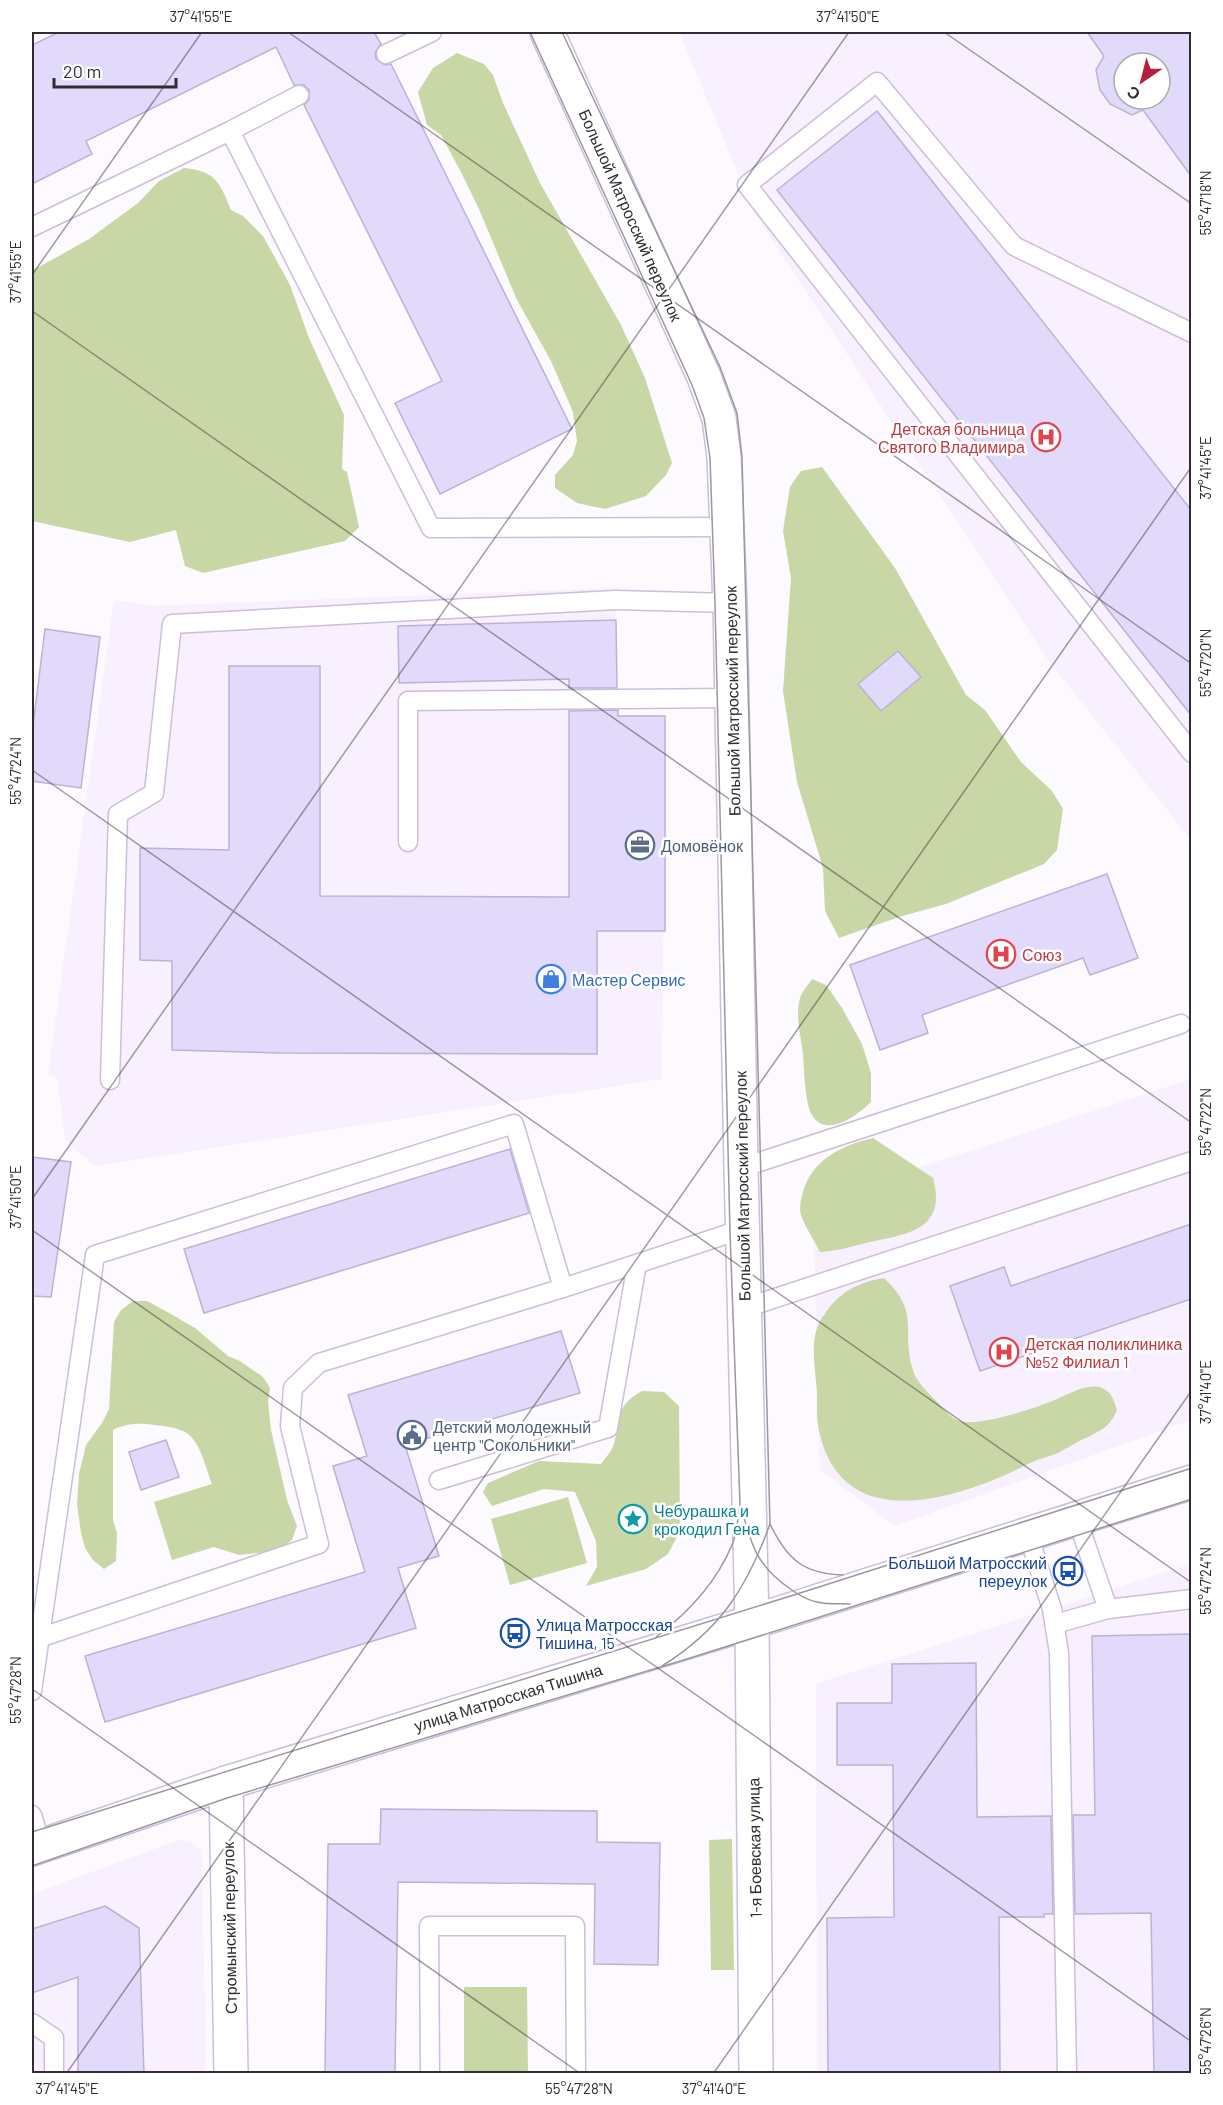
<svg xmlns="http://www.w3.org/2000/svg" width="1223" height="2105" viewBox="0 0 1223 2105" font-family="Barlow,sans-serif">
	<rect width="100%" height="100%" fill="#fcf9ff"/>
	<g fill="#f8f0ff" fill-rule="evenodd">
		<path d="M679,32H1191V840L1048,660L755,214ZM1124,63H1160V99H1124Z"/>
		<polygon points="615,588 617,716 665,716 662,1079 94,1166 65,1139 57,1077 48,1074 114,600 151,606"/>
		<polygon points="1191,1079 1191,1420 895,1526 820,1470 813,1202"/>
		<polygon points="1191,1564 1191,2073 817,2073 816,1684"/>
		<polygon points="179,1840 188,1841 194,1844 200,1850 202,1859 206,2073 32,2074 32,1894"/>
	</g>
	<g fill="#c8d7a5">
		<polygon points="457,53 484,64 493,75 503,103 540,183 621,325 645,378 672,463 666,475 646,496 605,509 577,503 555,488 555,475 573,455 577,441 573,412 551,361 517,300 479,209 461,172 441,135 427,125 418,92 433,68"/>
		<path d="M184,168C216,171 220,183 231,210L243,216L263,236L290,285L309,338L344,415L342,469L347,472L359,527L345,541L203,573L185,566L176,530L130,542L32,521V271L89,239L138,203L159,181Z"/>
		<polygon points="822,467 895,568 966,695 985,710 1021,762 1052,791 1063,809 1057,850 1044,864 946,904 902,916 839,938 825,911 823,868 797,782 783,691 791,578 783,531 790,487 801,471"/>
		<path d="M812,979L826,985L842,1008L862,1044L871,1073V1102C858,1115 826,1139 812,1115C805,1104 804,1068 803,1054C801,1037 795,1016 800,998C802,992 808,985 812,979Z"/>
		<path d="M873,1138L933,1178C947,1229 909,1234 870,1242C853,1246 838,1251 820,1252C814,1240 805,1227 801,1215C799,1208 801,1198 803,1192C812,1159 843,1145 873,1138Z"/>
		<path d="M884,1278C920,1312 902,1328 912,1367C915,1382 929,1393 939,1404C945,1410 951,1419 960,1421C977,1427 1032,1409 1050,1402C1064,1397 1086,1382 1102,1388C1112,1392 1114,1401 1117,1410C1115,1414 1113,1419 1110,1422C1105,1429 1095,1433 1088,1437C1078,1441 1069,1447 1060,1452C1049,1457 1037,1459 1026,1465C960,1498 845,1537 820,1435C816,1421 817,1408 817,1394C816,1368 807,1338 824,1315C838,1293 858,1282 884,1278Z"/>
		<path d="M133,1301H147L171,1314L195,1328L228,1356L240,1361L263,1377L270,1388L268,1402L271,1430L287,1500L297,1526L292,1540L281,1548L268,1552L239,1555L214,1547L172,1560L154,1502L212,1484C206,1469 200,1438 183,1431C174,1427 164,1426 155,1425C139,1423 128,1423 113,1430V1520L117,1533L116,1561L104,1569L93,1560L85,1548L81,1533L77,1504L79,1474L86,1445L102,1423L109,1409L114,1322L121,1310Z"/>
		<path d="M642,1391L664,1392L679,1406L680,1531L668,1554L646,1569L586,1586L597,1567L596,1541L575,1492L544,1489L492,1506L483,1492L488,1483L539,1461L601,1464C605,1458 612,1451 614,1444C621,1418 615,1406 642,1391Z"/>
		<polygon points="568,1497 587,1563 510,1585 491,1519"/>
		<polygon points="732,1839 734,1970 711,1970 709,1840"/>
		<polygon points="464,1987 527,1987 528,2073 464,2073"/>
	</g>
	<g fill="#e2dafa" stroke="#bbb3d2" stroke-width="1.5" fill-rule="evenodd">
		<polygon points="59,32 374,32 381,44 375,53 376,59 385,65 391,64 572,429 440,494 395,403 442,381 304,105 309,100 309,90 304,85 294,85 276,47 86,141 92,154 32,184 32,45"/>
		<path d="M1087,32H1191V176L1143,110L1132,115L1110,104L1100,90L1096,70L1104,56ZM1124,63H1160V99H1124Z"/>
		<polygon points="877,111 1191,510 1191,715 777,190"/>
		<polygon points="616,620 617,688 569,688 569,679 399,683 398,626"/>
		<polygon points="45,629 100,637 81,788 32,781 32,734"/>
		<polygon points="898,651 921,677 881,711 858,684"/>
		<polygon points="229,666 320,666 320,896 569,897 569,711 618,710 618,716 665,716 665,931 597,931 597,1054 279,1053 172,1050 172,961 140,960 140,848 229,850"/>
		<polygon points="1107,874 1138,958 1090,975 1083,958 922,1015 928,1033 880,1050 850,965"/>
		<polygon points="510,1149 529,1213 204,1313 184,1249"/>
		<polygon points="32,1157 71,1162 51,1297 32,1296"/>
		<polygon points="1191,1224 1191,1299 980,1371 950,1286 1004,1267 1011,1286"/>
		<polygon points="561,1331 580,1393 405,1445 439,1556 398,1568 416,1628 105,1722 85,1656 365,1572 333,1466 367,1456 348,1395"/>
		<polygon points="166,1440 179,1477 141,1490 129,1452"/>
		<polygon points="1191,1634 1191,2073 1154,2073 1151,1913 1075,1914 1073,1815 1095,1815 1092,1636"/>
		<polygon points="976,1663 977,1817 1051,1816 1053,1914 1044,1914 1044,1917 999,1917 1000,2073 828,2073 827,1918 894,1917 893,1765 837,1765 837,1703 892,1703 892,1664"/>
		<polygon points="381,1809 597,1811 597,1842 660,1843 658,1965 594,1964 595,1884 398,1882 395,2073 325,2073 328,1844 380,1844"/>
		<polygon points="105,1906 139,1928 144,2073 78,2073 78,1977 32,1993 32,1929"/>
	</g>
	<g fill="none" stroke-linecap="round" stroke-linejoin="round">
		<g stroke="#cebddb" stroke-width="21">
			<g id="service">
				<polyline points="386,54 432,32"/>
				<polyline points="230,131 299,95"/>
				<polyline points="32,227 230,131 431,528 727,527"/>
				<polyline points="1192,333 1014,246 877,82 747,185 1192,753"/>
				<polyline points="408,842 408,701 732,698"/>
				<polyline points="110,1080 118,814 154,793 172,624 616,600 730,603"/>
				<polyline points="741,1168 1181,1024"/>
				<polyline points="745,1308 1192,1161"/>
				<polyline points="439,1480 608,1428 637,1264"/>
				<polyline points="1077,1519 1108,1609"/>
				<polyline points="1028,1534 1052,1609 1059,1653 1067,2074"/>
				<polyline points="1055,1624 1108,1609 1192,1599"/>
				<polyline points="39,1638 319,1544 290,1426 293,1388 319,1363 563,1288 743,1229"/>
				<polyline points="32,1691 95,1255 514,1124 563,1288"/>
				<polyline points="32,1815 41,1845"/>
				<polyline points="32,2023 54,2038 54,2074"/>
				<polyline points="430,2074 429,1926 575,1926 576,2074"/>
			</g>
		</g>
		<g stroke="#cebddb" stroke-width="36">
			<g id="minor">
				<polyline points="547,32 704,377 719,418 724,457 730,603 741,1168 752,1622 756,2074"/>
				<polyline points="226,1783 231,2074"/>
				<polyline points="32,1849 226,1783 752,1622"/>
			</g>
		</g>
		<g stroke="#cebddb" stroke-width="36">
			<polyline id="tertiary" points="752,1622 1192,1482"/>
		</g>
		<use href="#service" stroke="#fff" stroke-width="18"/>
		<use href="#minor" stroke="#fff" stroke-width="33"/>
		<use href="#tertiary" stroke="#fff" stroke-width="33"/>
		<g stroke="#9b979f" stroke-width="1.5">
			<path d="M530,32L692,385L704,418L710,458L715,603L730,1233L740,1504C738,1517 737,1533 732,1545C716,1583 688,1613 656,1637"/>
			<path d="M562,32L720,367L737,413L742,457L770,1524C747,1588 720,1630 662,1666"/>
			<path d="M741,1507C751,1544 756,1565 789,1588C797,1594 807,1600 817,1602C828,1605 839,1603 850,1604"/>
			<path d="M770,1524C787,1559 803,1574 843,1575"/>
			<polyline points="32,1832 797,1594 1192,1468"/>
			<polyline points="32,1866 227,1798 687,1659 1192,1499"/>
		</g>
	</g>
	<path fill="none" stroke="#312b36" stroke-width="1.5" stroke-opacity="0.45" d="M288,32L1192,664M944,32L1192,204M32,275L202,32M32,311L1192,1123M32,770L1192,1583M32,1199L849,32M32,1230L1192,2042M32,1689L581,2074M66,2074L1192,466M713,2074L1192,1390"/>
	<defs>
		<g id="hospital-ring" transform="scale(1.5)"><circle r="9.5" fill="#fff" stroke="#e0444e" stroke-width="1.5"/><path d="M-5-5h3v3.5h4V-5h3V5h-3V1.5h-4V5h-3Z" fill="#e0444e"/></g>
		<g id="office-ring" transform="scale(1.5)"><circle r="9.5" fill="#fff" stroke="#5c6f8a" stroke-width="1.5"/><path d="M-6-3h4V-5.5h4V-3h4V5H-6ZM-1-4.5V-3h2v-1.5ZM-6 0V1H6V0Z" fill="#5c6f8a"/></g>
		<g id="shop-ring" transform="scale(1.5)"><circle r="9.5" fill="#fff" stroke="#3f7fe0" stroke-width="1.5"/><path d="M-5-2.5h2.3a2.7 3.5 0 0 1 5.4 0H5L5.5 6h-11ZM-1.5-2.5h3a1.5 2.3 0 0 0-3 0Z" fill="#3f7fe0"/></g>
		<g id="civic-ring" transform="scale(1.5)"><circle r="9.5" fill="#fff" stroke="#5c6f8a" stroke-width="1.5"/><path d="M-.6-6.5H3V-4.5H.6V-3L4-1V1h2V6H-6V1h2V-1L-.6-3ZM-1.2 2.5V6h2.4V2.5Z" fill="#5c6f8a"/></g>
		<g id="sight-ring" transform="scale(1.5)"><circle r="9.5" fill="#fff" stroke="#0f9aa8" stroke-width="1.5"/><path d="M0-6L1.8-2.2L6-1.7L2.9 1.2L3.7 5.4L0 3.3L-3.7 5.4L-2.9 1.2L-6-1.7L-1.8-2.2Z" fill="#0f9aa8"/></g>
		<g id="bus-ring" transform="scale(1.5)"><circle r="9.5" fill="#fff" stroke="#1a4fb4" stroke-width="1.5"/><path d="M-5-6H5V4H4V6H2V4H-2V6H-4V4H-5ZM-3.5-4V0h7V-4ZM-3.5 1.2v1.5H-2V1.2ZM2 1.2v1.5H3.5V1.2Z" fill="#1a4fb4"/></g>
	</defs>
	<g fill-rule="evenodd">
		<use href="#hospital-ring" x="1046" y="437"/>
		<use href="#office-ring" x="640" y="845"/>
		<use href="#hospital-ring" x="1001" y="954"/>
		<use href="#shop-ring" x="551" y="979"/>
		<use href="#hospital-ring" x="1004" y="1352"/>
		<use href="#civic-ring" x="412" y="1435"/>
		<use href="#sight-ring" x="633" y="1519"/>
		<use href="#bus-ring" x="1068" y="1571"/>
		<use href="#bus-ring" x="515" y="1633"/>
	</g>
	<g text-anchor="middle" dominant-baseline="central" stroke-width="5" stroke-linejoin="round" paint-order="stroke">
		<g font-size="16" fill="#312b36" stroke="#fff">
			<text transform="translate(631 215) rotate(66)">Большой Матросский переулок</text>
			<text transform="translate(732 701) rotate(-91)">Большой Матросский переулок</text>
			<text transform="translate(742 1186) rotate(-91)">Большой Матросский переулок</text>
			<text transform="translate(508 1697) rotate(-17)">улица Матросская Тишина</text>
			<text transform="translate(754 1848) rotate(-91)">1-я Боевская улица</text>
			<text transform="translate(229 1928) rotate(-91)">Стромынский переулок</text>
		</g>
		<g font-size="16" fill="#be3a42" stroke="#fff" text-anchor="start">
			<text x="1025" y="428" text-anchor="end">Детская больница<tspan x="1025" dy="18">Святого Владимира</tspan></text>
			<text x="1022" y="954">Союз</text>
			<text x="1025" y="1343">Детская поликлиника<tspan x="1025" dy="18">№52 Филиал 1</tspan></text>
		</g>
		<g font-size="16" fill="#4e5e75" stroke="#fff" text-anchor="start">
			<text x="661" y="845">Домовёнок</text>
			<text x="433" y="1426">Детский молодежный<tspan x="433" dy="18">центр "Сокольники"</tspan></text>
		</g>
		<g font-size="16" fill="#366cbe" stroke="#fff" text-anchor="start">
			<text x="572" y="979">Мастер Сервис</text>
		</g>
		<g font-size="16" fill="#0d838f" stroke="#fff" text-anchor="start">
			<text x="654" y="1510">Чебурашка и<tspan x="654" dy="18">крокодил Гена</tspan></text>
		</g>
		<g font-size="16" fill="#164399" stroke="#fff" text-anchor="end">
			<text x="1047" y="1562">Большой Матросский<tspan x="1047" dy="18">переулок</tspan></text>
			<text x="536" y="1624" text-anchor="start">Улица Матросская<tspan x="536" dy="18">Тишина, 15</tspan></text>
		</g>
	</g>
	<rect width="1223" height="2105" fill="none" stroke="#ffffff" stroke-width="66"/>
	<g transform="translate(1142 81) rotate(215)"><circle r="28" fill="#ffffff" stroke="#adaaaf" stroke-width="1.5"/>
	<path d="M0-4.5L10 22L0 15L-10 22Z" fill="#b3213e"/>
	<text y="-9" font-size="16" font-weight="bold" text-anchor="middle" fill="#312b36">С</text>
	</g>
	<path d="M54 78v9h122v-9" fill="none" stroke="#312b36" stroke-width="3"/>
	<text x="63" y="78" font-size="18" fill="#312b36" stroke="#ffffff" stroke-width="4.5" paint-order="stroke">20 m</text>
	<rect x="33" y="33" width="1157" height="2039" fill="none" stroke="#312b36" stroke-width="2"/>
	<g font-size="15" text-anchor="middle" fill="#312b36">
		<text x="201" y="22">37°41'55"E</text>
		<text x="848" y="22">37°41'50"E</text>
		<text transform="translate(1206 203) rotate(-90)" y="5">55°47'18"N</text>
		<text transform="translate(16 272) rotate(-90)" y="5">37°41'55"E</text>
		<text transform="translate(1206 468) rotate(-90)" y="5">37°41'45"E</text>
		<text transform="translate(1206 663) rotate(-90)" y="5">55°47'20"N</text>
		<text transform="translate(16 771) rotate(-90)" y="5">55°47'24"N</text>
		<text transform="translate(1206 1122) rotate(-90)" y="5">55°47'22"N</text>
		<text transform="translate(16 1197) rotate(-90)" y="5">37°41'50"E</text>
		<text transform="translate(1206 1392) rotate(-90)" y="5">37°41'40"E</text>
		<text transform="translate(1206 1581) rotate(-90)" y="5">55°47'24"N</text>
		<text transform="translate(16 1690) rotate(-90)" y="5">55°47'28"N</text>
		<text transform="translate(1206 2041) rotate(-90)" y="5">55°47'26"N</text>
		<text x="67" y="2094">37°41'45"E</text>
		<text x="579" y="2094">55°47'28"N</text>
		<text x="714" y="2094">37°41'40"E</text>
	</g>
</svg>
